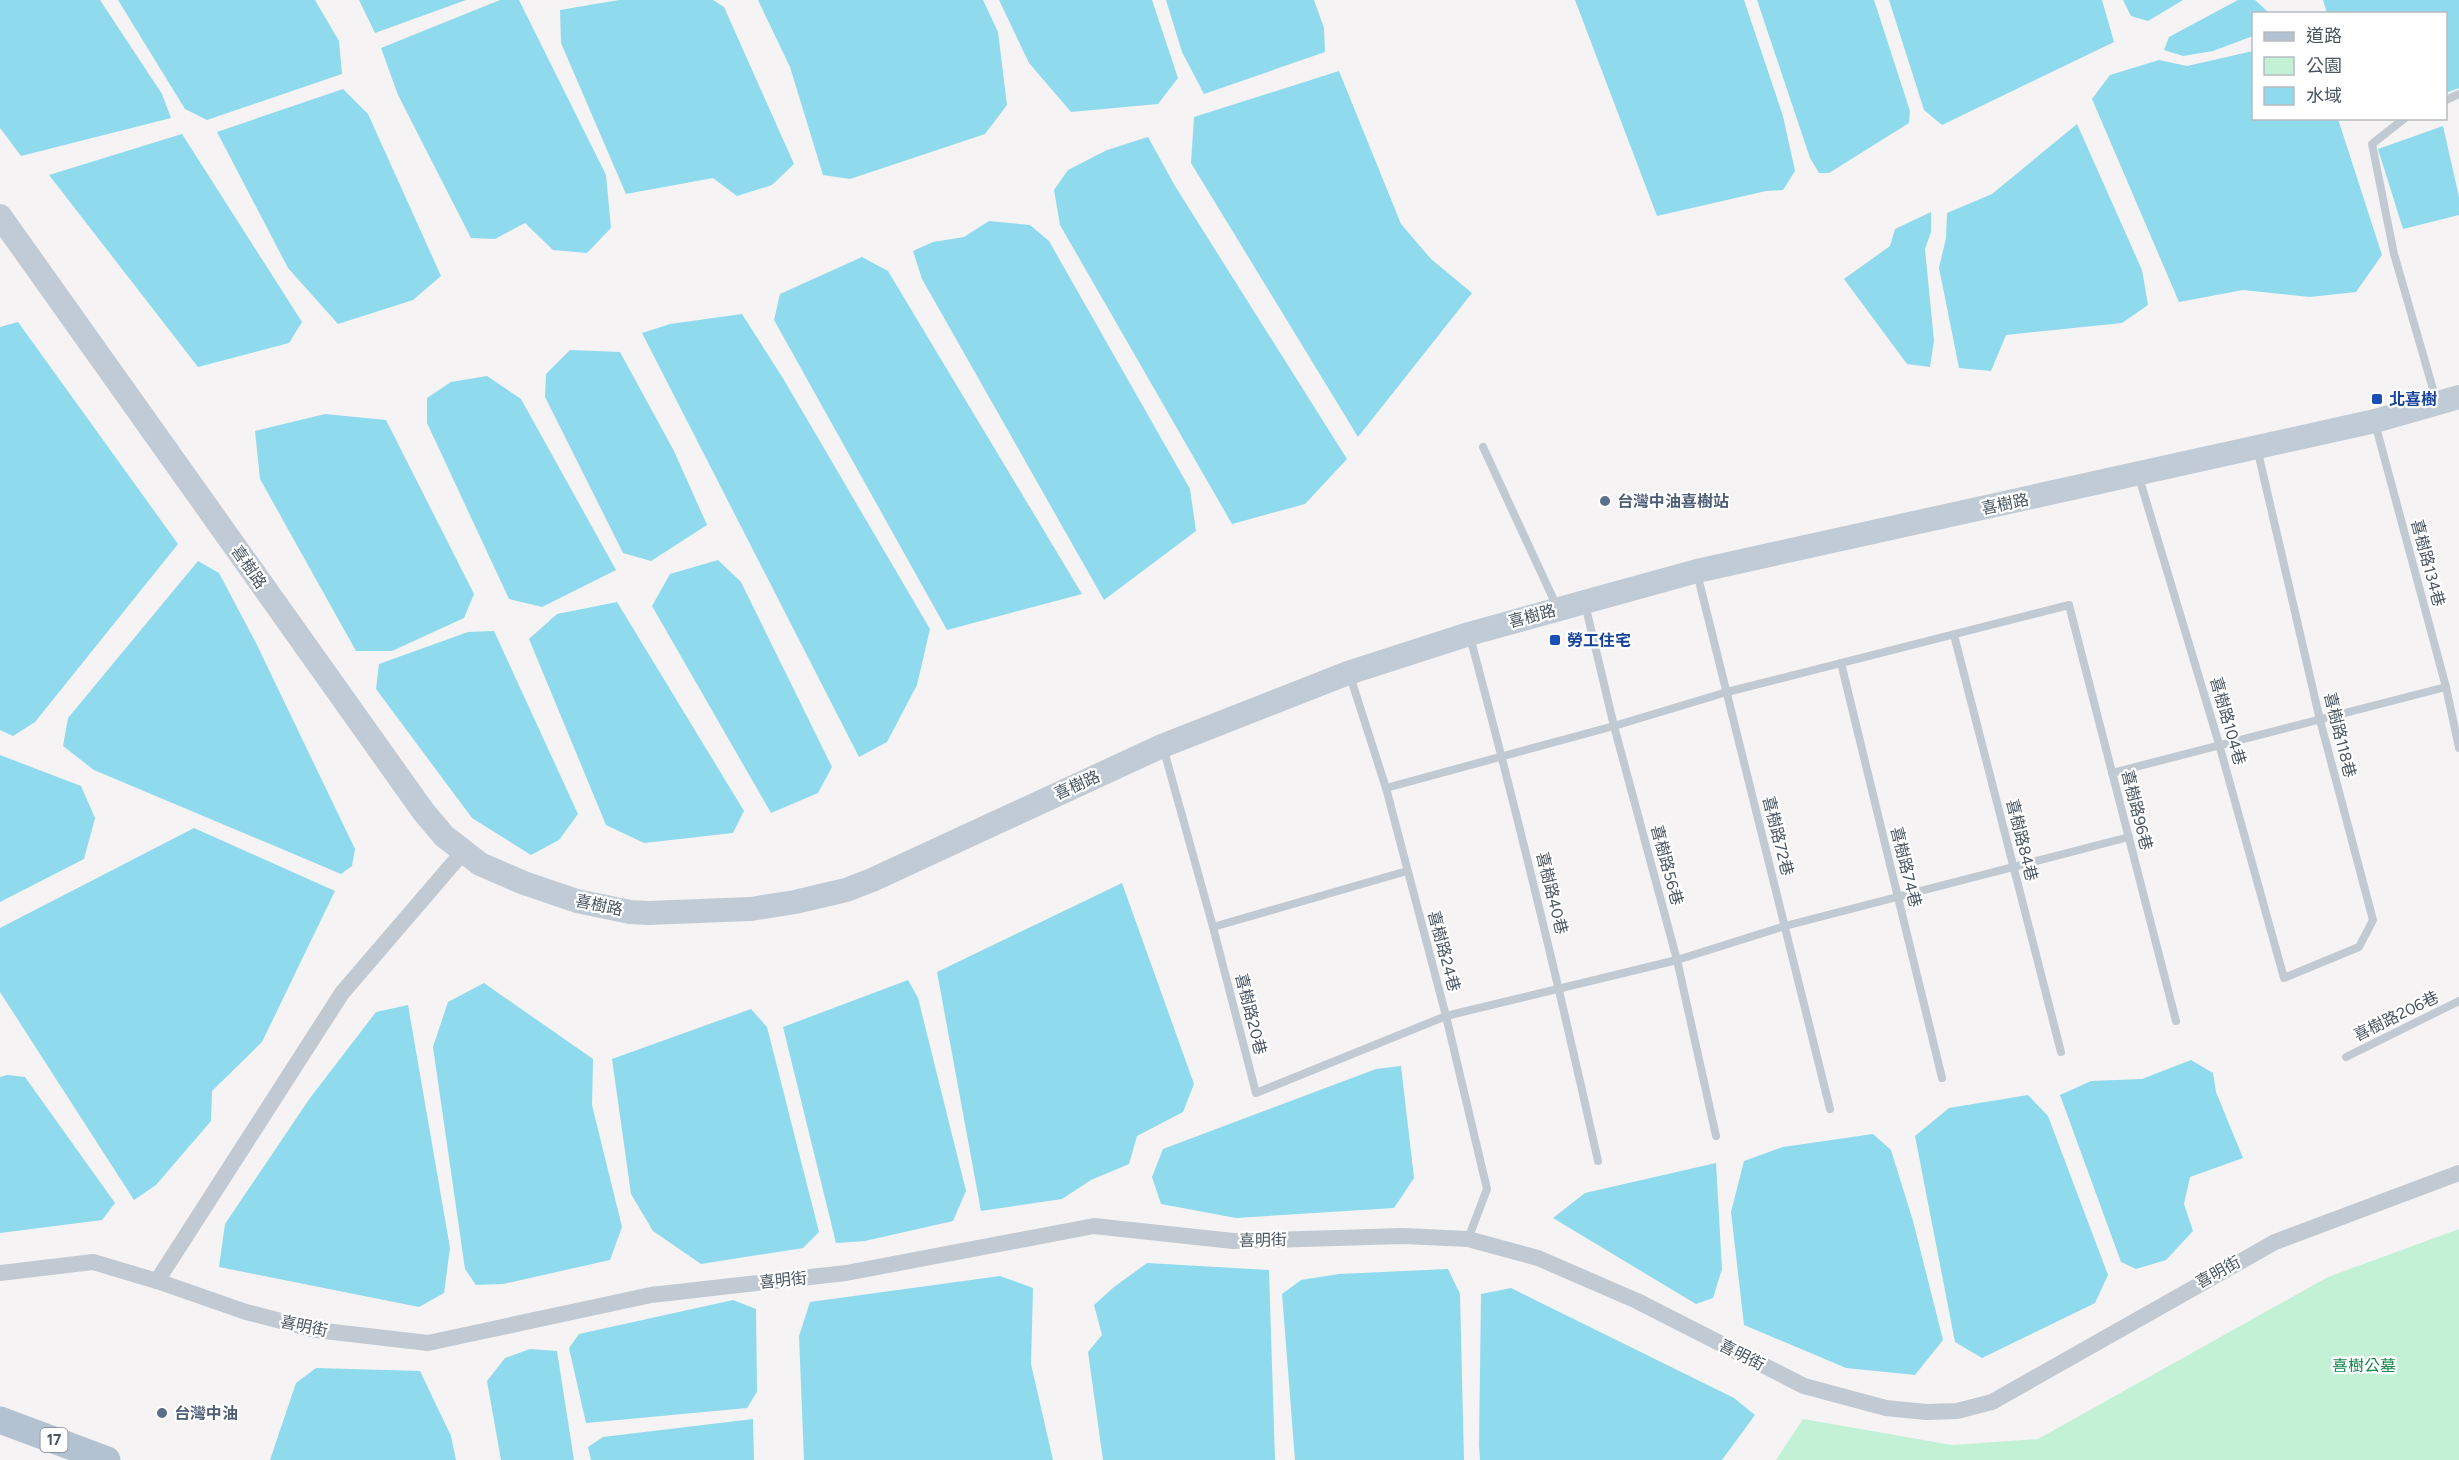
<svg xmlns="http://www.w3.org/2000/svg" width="2459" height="1460" viewBox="0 0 2459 1460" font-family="Figtree,'Noto Sans TC',sans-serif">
	<rect width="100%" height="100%" fill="#f5f3f3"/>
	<polygon fill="#c3f1d5" points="2459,1229 2459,1460 1776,1460 1803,1419 1952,1445 2038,1439 2328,1277"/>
	<g fill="#90daee">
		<polygon points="0,0 100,0 162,94 171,118 21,156 0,128"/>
		<polygon points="118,0 315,0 339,41 342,74 207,120 185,109"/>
		<polygon points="359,0 466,0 375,33"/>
		<polygon points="500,0 519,0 606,175 611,228 587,253 553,250 525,223 495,239 471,238 398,95 381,48"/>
		<polygon points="619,0 713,0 724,7 794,164 772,185 737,196 713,178 626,194 561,43 560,10"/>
		<polygon points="758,0 983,0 998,32 1007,105 985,134 850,179 823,175 790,67"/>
		<polygon points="999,0 1152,0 1178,78 1158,104 1071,112 1029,63"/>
		<polygon points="1166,0 1314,0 1324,28 1325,52 1204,94 1182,52"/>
		<polygon points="1575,0 1744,0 1783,116 1795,171 1783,190 1766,191 1657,216"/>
		<polygon points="1757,0 1874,0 1910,111 1909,123 1829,173 1819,173 1810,158"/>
		<polygon points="1889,0 2102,0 2114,42 1942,125 1924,110"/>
		<polygon points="2123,0 2183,0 2148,21 2131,16"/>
		<polygon points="2238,0 2255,0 2269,13 2254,14 2253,36 2213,51 2183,56 2164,50 2169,37"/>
		<polygon points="2323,0 2459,0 2459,88 2446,93 2446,14 2327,13"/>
		<polygon points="2253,51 2254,118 2338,119 2382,255 2356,292 2310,297 2243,290 2179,302 2092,99 2110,75 2159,60 2187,66"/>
		<polygon points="1339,71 1401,224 1431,259 1472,293 1358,437 1191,163 1194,117"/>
		<polygon points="343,89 368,114 441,276 413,300 338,324 288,268 217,132"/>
		<polygon points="2077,124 2142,270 2148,305 2122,323 2006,335 1991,371 1959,368 1939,268 1946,238 1947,213 1992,194"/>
		<polygon points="2443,126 2459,197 2459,215 2403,229 2378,149"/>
		<polygon points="182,134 302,322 289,343 198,367 49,175"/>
		<polygon points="1148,137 1175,186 1347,459 1305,504 1232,524 1060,225 1054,190 1068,170 1107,150"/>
		<polygon points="1931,212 1931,232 1925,249 1934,341 1930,367 1907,364 1844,279 1890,246 1895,229"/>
		<polygon points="989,221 1030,225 1049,241 1190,489 1196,531 1104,600 922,279 913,251 933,242 964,237"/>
		<polygon points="862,257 888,271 1082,594 947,630 774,320 780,294"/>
		<polygon points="742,314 784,380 930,629 917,685 887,742 859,757 642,333 670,324"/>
		<polygon points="18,322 178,544 35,722 13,736 0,730 0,327"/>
		<polygon points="570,350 620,352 674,451 707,525 651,561 623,553 545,397 546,374"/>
		<polygon points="487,376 521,399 616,570 542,607 509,599 427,423 427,398 451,382"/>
		<polygon points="325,414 386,420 474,594 464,618 392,651 356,651 260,479 255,431"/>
		<polygon points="718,560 741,582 832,767 818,793 771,813 652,606 670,574"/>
		<polygon points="198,561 219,573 257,645 355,849 352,866 341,874 94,770 63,746 68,718"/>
		<polygon points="617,602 744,811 733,833 644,843 606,825 529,639 557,614"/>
		<polygon points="494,631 578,814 559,840 531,855 472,818 376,689 379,664 468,632"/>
		<polygon points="0,755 81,786 95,818 84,859 0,902"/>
		<polygon points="194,828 335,891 262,1042 212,1091 211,1121 156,1185 134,1200 0,992 0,928"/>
		<polygon points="1122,883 1194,1084 1183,1112 1137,1136 1129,1164 1091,1180 1062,1199 981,1211 937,972"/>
		<polygon points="908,980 918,998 966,1191 953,1221 865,1241 836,1243 783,1027"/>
		<polygon points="484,983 593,1059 592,1105 622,1227 610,1260 503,1284 476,1285 465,1269 433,1047 448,1002"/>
		<polygon points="408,1005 450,1248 444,1293 419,1307 219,1267 225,1224 310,1098 376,1012"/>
		<polygon points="751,1009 767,1027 819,1232 803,1248 701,1264 653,1231 631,1194 612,1059"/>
		<polygon points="2191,1060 2213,1073 2216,1092 2243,1158 2190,1177 2184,1204 2193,1231 2166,1260 2136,1269 2121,1262 2060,1095 2091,1081 2142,1079"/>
		<polygon points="1401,1066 1414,1178 1394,1208 1236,1218 1161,1204 1152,1177 1163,1149 1376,1069"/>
		<polygon points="7,1075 25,1077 115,1203 102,1220 0,1233 0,1077"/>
		<polygon points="2028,1095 2048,1116 2108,1275 2095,1303 1982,1358 1955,1342 1915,1136 1949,1108"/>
		<polygon points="1873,1134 1891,1150 1913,1221 1943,1340 1915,1375 1846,1368 1744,1325 1731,1212 1744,1161 1783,1147"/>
		<polygon points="1716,1163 1722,1269 1713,1298 1696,1304 1553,1218 1585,1193"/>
		<polygon points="1147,1263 1269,1270 1275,1460 1103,1460 1088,1352 1102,1335 1094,1305 1114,1287"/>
		<polygon points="1448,1269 1460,1294 1464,1460 1295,1460 1282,1294 1301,1280 1339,1274"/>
		<polygon points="1000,1276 1033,1288 1031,1364 1053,1460 804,1460 799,1336 810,1302"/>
		<polygon points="1511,1288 1734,1398 1755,1415 1722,1460 1480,1460 1479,1445 1481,1294"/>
		<polygon points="733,1300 756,1309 757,1392 747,1408 586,1423 569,1348 579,1334"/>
		<polygon points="530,1349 557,1351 574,1460 501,1460 487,1381 505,1358"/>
		<polygon points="316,1368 420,1371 451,1436 456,1460 270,1460 296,1383"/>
		<polygon points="753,1419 754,1460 591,1460 588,1447 603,1437"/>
	</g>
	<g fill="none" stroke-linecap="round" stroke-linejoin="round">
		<g stroke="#c1cad2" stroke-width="8">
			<polyline points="2446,100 2459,94"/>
			<polyline points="2405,118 2372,144 2394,254 2437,403"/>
			<polyline points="2375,423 2446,687 2459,748"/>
			<polyline points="1483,447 1558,609"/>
			<polyline points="2138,474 2219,744 2284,978 2359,947 2373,920 2320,720 2257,448"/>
			<polyline points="1697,573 1830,1109"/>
			<polyline points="1585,604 1614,726 1677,960 1716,1136"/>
			<polyline points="1954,635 2061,1052"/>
			<path d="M1470,637C1517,811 1559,986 1598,1161"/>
			<polyline points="1841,663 1942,1078"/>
			<polyline points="1350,676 1386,788 1446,1016 1487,1189 1468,1239"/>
			<polyline points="1163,747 1213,927 1256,1093 1446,1016 1677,960 1785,926 2129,837"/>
			<polyline points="2112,773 2446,687"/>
			<polyline points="1386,788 1614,726 1727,692 2069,605 2176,1021"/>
			<polyline points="1213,927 1407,871"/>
			<polyline points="2346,1057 2459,1001"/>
		</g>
		<g stroke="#c1cad2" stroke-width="16">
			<polyline points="0,1273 93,1262 157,1281 246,1312 316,1330 428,1343 651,1295 846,1273 1094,1226 1233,1241 1403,1236 1468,1239 1538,1258 1637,1301 1804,1386 1886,1408 1926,1412 1957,1411 1992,1402 2275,1242 2459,1173"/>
			<polyline points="157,1281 342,993 463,852"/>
		</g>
		<polyline stroke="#c1cbd6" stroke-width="24" points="0,216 423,811 444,836 480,864 524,883 577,901 630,912 648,913 751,909 795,902 846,890 872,880 1162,746 1348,673 1469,634 1697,571 2375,421 2459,397"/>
		<polyline stroke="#b3c2d1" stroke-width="27" points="0,1420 107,1460"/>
	</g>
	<g fill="#1a4fb4" stroke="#fff" stroke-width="2">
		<rect x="2371" y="393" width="12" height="12" rx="3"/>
		<rect x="1549" y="634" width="12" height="12" rx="3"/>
	</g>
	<g fill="#5c6f8a" stroke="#fff" stroke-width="2">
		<circle cx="1605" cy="501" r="6"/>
		<circle cx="162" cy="1413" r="6"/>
	</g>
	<g text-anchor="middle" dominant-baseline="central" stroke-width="4.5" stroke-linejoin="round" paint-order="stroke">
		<rect fill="#fff" stroke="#808990" stroke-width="1.5" x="40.5" y="1428" width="27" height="24" rx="4.5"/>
		<g font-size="15" font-weight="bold" fill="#4a5661">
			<text x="54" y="1440">17</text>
		</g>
		<g font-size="16" font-weight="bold" fill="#164399" stroke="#fff" text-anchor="start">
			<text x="2389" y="399">北喜樹</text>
			<text x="1567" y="640">勞工住宅</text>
		</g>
		<g font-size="16" font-weight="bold" fill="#4e5e75" stroke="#fff" text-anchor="start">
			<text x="1617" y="501">台灣中油喜樹站</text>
			<text x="174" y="1413">台灣中油</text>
		</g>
		<g font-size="16" fill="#4a5661" stroke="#fff">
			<text transform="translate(2005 504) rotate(-12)">喜樹路</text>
			<text transform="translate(2428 563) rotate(75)">喜樹路134巷</text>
			<text transform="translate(249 567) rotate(55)">喜樹路</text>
			<text transform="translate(1532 616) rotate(-15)">喜樹路</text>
			<text transform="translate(2228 721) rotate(74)">喜樹路104巷</text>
			<text transform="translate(2340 735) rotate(76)">喜樹路118巷</text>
			<text transform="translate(1077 785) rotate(-24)">喜樹路</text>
			<text transform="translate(2137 810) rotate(76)">喜樹路96巷</text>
			<text transform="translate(1778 836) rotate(76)">喜樹路72巷</text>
			<text transform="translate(2022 840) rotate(76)">喜樹路84巷</text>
			<text transform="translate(1667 865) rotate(75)">喜樹路56巷</text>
			<text transform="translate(1906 867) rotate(76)">喜樹路74巷</text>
			<text transform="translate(1552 893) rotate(76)">喜樹路40巷</text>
			<text transform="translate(599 905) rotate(12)">喜樹路</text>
			<text transform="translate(1444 951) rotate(75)">喜樹路24巷</text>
			<text transform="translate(1251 1014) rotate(76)">喜樹路20巷</text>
			<text transform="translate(2396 1016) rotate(-26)">喜樹路206巷</text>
			<text transform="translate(1263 1240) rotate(-1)">喜明街</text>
			<text transform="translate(2218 1272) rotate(-29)">喜明街</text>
			<text transform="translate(783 1280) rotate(-6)">喜明街</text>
			<text transform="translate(304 1326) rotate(12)">喜明街</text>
			<text transform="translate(1742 1355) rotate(27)">喜明街</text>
		</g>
		<g font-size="16" fill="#17864f" stroke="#fff">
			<text x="2364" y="1365">喜樹公墓</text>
		</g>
	</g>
	<rect x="2252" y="12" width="195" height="108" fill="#ffffff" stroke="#b7bbc0" stroke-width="1.5"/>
	<rect x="2264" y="32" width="30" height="9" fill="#b3c2d1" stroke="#b7bbc0" stroke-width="1.5"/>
	<text x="2306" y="42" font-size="18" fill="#4a5661">道路</text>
	<rect x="2264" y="57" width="30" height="18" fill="#c3f1d5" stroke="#b7bbc0" stroke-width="1.5"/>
	<text x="2306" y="72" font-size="18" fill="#4a5661">公園</text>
	<rect x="2264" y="87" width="30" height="18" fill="#90daee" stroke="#b7bbc0" stroke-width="1.5"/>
	<text x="2306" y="102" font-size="18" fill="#4a5661">水域</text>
</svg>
